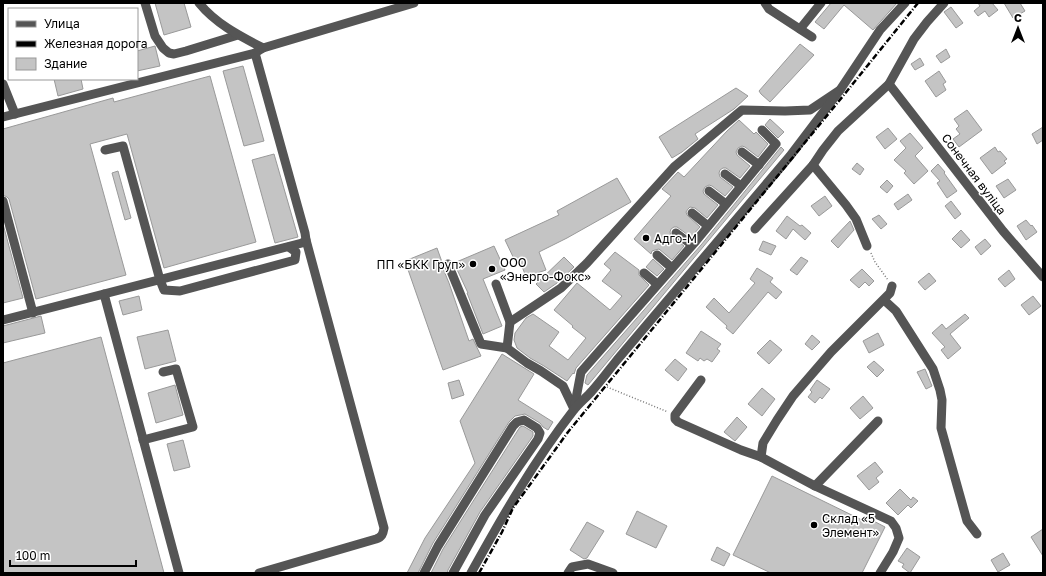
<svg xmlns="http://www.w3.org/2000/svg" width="1046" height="576" viewBox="0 0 1046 576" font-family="'Golos Text',sans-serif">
	<rect width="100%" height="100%" fill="#fff"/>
	<g fill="#c4c4c4" stroke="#999">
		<polygon points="155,3 184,3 191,27 164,35"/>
		<polygon points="831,3 897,3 873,30 844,5 824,29 815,22"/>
		<polygon points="978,3 992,3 998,10 989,17 985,11 978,16 974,11 980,6"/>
		<polygon points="1004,3 1020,3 1025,11 1013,18"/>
		<polygon points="951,7 963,23 956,28 944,12"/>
		<polygon points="800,44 814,55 770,102 761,94 759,91"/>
		<polygon points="155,46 160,66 137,71 137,51"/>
		<polygon points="946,49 950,57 941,63 936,56"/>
		<polygon points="920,58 924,65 915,70 911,64"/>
		<polygon points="243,66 264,141 244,146 223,71"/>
		<polygon points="939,71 946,82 943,84 946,90 936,97 925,81"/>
		<polygon points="210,76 256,242 164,268 127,134 90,144 126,275 36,299 9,199 7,197 3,195 3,129 113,98 114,102"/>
		<polygon points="54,79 81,79 83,89 58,96"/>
		<polygon points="736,88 748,96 734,109 695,134 698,139 682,152 672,158 659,137"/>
		<polygon points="967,110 982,130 959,147 953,139 960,134 956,129 959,126 954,119"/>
		<polygon points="770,119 784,132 778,138 765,125"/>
		<polygon points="739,120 754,134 756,132 768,144 758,157 745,147 742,146 738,148 736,152 737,155 750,166 740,178 726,168 723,168 720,170 719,173 720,177 733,187 725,196 712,186 709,185 705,187 703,191 704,194 718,205 707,218 695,208 690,207 688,209 686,212 687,215 700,227 691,237 677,227 674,227 671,229 670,232 671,236 684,246 672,260 659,249 655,250 652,251 651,254 634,239 671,196 662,189 678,172 684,177 727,131"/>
		<polygon points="1043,127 1043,140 1037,144 1032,134"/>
		<polygon points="888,128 897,139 885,149 876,137"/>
		<polygon points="910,133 923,148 915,156 928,171 914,184 904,173 906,171 894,160 906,148 900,141"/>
		<polygon points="781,147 784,150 588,385 585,383 587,375 701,245"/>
		<polygon points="995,147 998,152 1000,151 1007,159 1004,161 1006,163 992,174 980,158"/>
		<polygon points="274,154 298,237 275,243 252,160"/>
		<polygon points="857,163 864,169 860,175 852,169"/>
		<polygon points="938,164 945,172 944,173 957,191 947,198 937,183 940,181 931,171"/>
		<polygon points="118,171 131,218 125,220 112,173"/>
		<polygon points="617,178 631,202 567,238 539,252 546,270 526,277 520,261 516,263 505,240 559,215 557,211"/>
		<polygon points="1008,179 1016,190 1004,198 996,186"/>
		<polygon points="887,180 893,186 887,193 880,187"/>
		<polygon points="908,194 912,200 898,210 894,204"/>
		<polygon points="825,196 832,206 819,216 811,206"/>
		<polygon points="951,201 961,214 955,219 945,206"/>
		<polygon points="879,215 887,224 881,229 872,219"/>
		<polygon points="787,216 800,226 802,225 811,233 805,240 793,229 786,239 776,231"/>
		<polygon points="1026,220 1031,226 1032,225 1037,232 1026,240 1017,226"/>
		<polygon points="850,221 854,230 838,248 831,241"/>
		<polygon points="3,224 23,298 3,303"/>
		<polygon points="961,230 970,240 961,248 952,239"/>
		<polygon points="985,239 991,246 981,255 975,247"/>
		<polygon points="763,241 776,246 771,255 759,250"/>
		<polygon points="494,246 505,270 483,279 502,326 483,334 467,293 468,293 454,263"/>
		<polygon points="437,248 442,262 442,266 449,283 469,341 473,339 481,356 443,370 405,261"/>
		<polygon points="615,252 639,270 639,275 649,285 576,368 574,374 573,373 567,381 544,366 530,358 517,348 514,340 515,333 526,318 533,314 559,332 549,346 568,360 586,338 572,327 573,326 554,310 577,283 610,310 622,296 602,281 611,270 604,264"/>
		<polygon points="564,257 574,267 557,283 544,292 536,284"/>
		<polygon points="801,257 808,261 797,275 790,270"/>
		<polygon points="653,259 664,269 657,276 646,267"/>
		<polygon points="757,268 773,278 770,282 782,292 776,299 768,292 733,334 726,328 727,326 706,307 714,298 729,313 755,283 750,279"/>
		<polygon points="862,269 874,281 869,286 865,282 859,288 850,280"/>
		<polygon points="1009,270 1015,279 1005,287 998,279"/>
		<polygon points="929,273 936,281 925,290 918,282"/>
		<polygon points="139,296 142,310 123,315 119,301"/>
		<polygon points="1033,296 1041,306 1029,315 1021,305"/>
		<polygon points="965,314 969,318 950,334 961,348 948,359 941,350 945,347 932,333 942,324 946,329"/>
		<polygon points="41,316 45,333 3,343 3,326"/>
		<polygon points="168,330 176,361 145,369 137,337"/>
		<polygon points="701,331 721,344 717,349 720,351 712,362 707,359 704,361 700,358 698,361 686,353"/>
		<polygon points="878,333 884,345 869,353 863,341"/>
		<polygon points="812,335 820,342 812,350 805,344"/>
		<polygon points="101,337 164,573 3,573 3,363"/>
		<polygon points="770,340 782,350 769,364 757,353"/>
		<polygon points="502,354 534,374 518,400 553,422 548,430 543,427 540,423 525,414 515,416 509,422 433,543 418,573 407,573 425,538 475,463 460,421"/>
		<polygon points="675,359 687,369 678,381 665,370"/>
		<polygon points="874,361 884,370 877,377 867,367"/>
		<polygon points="925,369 932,386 926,389 917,372"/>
		<polygon points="459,380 464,395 452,399 448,383"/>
		<polygon points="817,380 830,389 822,399 820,397 815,403 808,397 812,392 810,390"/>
		<polygon points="175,385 183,415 156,423 148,393"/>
		<polygon points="762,388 775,399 762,416 748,404"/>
		<polygon points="863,396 873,408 860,419 850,408"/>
		<polygon points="737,417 747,427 735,441 724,432"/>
		<polygon points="523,426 533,432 533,436 480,512 448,570 447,573 431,573 443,549 518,430 520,427"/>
		<polygon points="183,440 190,467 174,471 167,444"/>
		<polygon points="875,462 883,472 876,478 879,482 869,490 857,476"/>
		<polygon points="772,476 866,522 868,518 885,527 862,573 771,573 733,555"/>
		<polygon points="900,489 911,500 913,497 918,501 911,508 908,505 898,515 886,503"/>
		<polygon points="637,511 667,526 656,548 626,534"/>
		<polygon points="587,522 604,531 587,558 584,559 570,550"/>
		<polygon points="1043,529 1043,556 1031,537"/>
		<polygon points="717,547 730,554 724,566 711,560"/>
		<polygon points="907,548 920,557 910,573 902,567 904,564 898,561"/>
		<polygon points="1003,553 1010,565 998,572 991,560"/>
	</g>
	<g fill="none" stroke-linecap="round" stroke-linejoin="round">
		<g stroke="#777" stroke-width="1.5" stroke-dasharray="1 2" stroke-linecap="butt">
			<polyline points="871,253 875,262 888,280"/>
			<polyline points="607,387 668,412"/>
		</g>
		<g stroke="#555" stroke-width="9">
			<polyline points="145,3 155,36 163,48 169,53 174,54 186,51 238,35"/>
			<path d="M199,3C216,24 240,36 263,48"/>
			<polyline points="765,3 769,9 812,37"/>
			<polyline points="800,29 821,3"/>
			<polyline points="3,84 15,114"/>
			<polyline points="889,84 1003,231 1043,277"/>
			<polyline points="3,117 255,53 263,48 414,3"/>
			<polyline points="105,150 123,146 160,280 164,290 180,291 295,260 296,252 289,247"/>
			<polyline points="742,152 759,165"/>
			<polyline points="813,165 846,205 856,219 867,246"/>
			<polyline points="725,174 741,186"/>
			<polyline points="709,191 726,204"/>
			<polyline points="3,201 33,313"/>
			<polyline points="692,213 708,226"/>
			<polyline points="755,229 813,165 823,150 838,131 889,84 914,39 927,22 944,3"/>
			<polyline points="676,233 692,245"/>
			<polyline points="657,255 672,268"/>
			<polyline points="448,264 481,344 507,348"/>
			<polyline points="644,273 657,284"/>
			<polyline points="496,284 510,322 507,348 527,363 541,371 563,386 574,409"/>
			<polyline points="104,294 179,573"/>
			<polyline points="884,300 896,311 933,369 940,390 942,400 941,428 967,521 977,534"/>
			<polyline points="3,320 302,243 306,240 305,233 255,53"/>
			<polyline points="510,322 561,288 587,263 674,167 742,110 785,111 810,110 840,90 880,30 905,3"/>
			<polyline points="701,380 675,415 675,419 678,422 741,450 761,457 815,486 891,521 896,528 899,538 893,552 880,573"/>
			<polyline points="574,409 581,372 696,241 776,144 762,130"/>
			<polyline points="143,440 193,427 176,369 163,372"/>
			<polyline points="761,457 763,443 777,420 793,396 831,352 890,293 892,286"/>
			<polyline points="815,486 878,421"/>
			<path d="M259,573L376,539C382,537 383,534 384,528L306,240"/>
			<polyline points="424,573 438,546 513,426 517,422 524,420 537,428 540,433 538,439 485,515 453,573"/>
			<path d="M471,573C502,517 534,461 573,411C579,403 586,398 592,391C601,381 609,370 617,360L790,156L840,90"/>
			<polyline points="568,573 572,567 588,564 613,573"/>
		</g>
		<polyline stroke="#000" stroke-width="2.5" stroke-dasharray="6 2 1 2" stroke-linecap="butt" points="479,573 502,532 513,508 568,432 843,96 918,3"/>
	</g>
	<g fill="#000" stroke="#fff" stroke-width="1.5">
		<circle cx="646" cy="238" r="4"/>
		<circle cx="473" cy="264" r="4"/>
		<circle cx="492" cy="269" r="4"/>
		<circle cx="814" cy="525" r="4"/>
	</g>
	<g text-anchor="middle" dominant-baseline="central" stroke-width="3" stroke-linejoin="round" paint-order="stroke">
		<g font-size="12" fill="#000" stroke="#fff">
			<text transform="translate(974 174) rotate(53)">Сонечная вуліца</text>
		</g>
		<g font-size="12" fill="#000" stroke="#fff" text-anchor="start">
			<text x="654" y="238">Адго-М</text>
			<text x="500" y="262">ООО<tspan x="500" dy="14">«Энерго-Фокс»</tspan></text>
			<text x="465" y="264" text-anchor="end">ПП «БКК Груп»</text>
			<text x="822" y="518">Склад «5<tspan x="822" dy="14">Элемент»</tspan></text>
		</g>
	</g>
	<rect width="1046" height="576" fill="none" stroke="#000000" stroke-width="8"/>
	<rect x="8" y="8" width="130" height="72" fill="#ffffff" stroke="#999999"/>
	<rect x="16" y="21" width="20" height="6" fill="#555555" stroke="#999999"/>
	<text x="44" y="28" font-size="12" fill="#000000">Улица</text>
	<rect x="16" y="41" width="20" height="6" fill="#000000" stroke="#999999"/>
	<text x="44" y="48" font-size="12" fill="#000000">Железная дорога</text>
	<rect x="16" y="58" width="20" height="12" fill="#c4c4c4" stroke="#999999"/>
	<text x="44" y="68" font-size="12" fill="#000000">Здание</text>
	<g transform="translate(1018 28)" stroke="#ffffff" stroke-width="3" paint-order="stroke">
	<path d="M0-3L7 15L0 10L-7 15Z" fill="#000000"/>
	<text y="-6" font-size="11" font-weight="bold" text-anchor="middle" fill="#000000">С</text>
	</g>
	<path d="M10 560v6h126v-6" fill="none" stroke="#000000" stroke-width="2"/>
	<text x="16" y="560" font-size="12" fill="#000000" stroke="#ffffff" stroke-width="3" paint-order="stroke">100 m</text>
</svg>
